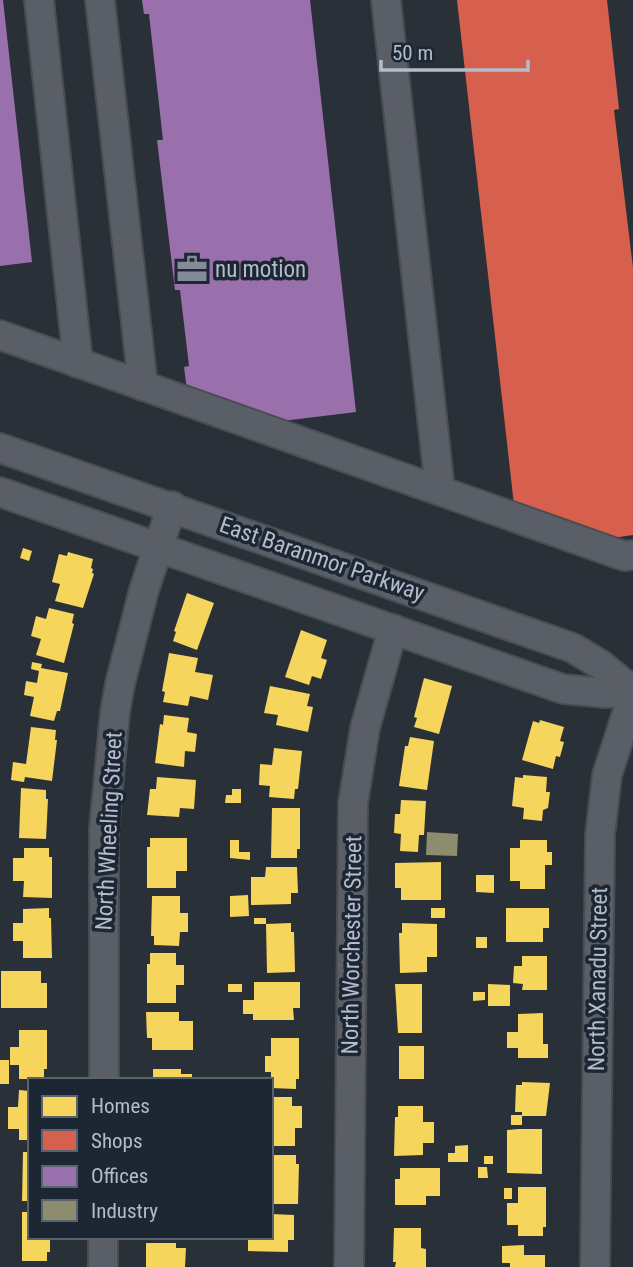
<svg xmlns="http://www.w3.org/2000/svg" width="633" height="1267" viewBox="0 0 633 1267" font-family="'Roboto Condensed',sans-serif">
	<rect width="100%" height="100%" fill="#2a3038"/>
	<g fill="#f6d55c">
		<polygon points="23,548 32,551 29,561 20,558"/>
		<polygon points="68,552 93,559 91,568 93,569 92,573 94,574 83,608 55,601 60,584 52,582 59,554 67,556"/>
		<polygon points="187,593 214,603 197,650 173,641 176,632 174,631"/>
		<polygon points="49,608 74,614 72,623 74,624 64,663 36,655 41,639 31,636 36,616 46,619"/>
		<polygon points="301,630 327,640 321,658 327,660 321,679 312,676 309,685 285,677"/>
		<polygon points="169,653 198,658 195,672 213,675 208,700 190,696 188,706 163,702 165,692 162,691"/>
		<polygon points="32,662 42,664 41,668 68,673 60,711 57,711 54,721 30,716 34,697 24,695 26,681 37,683 39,671 31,669"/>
		<polygon points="424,678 452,686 439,734 414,727 417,718 414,717"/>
		<polygon points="270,686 310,694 307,706 313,707 308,732 276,725 278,715 264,713"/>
		<polygon points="164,715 189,718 187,732 197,734 195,752 185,751 184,767 155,763 160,724 163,725"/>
		<polygon points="540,720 564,727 560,741 564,742 560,757 556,756 553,769 522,760 533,721 539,723"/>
		<polygon points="31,727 56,730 55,740 57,740 52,781 25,777 24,782 11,780 13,762 26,764"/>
		<polygon points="410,737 434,741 427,790 399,786 405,746 408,746"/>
		<polygon points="274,748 302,751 298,789 295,789 294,799 269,797 270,786 259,785 260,764 272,765"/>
		<polygon points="523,775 547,777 546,792 550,792 548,808 543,810 542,821 523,819 524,808 512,806 515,777 523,778"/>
		<polygon points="157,777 196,780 194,809 180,808 179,817 147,815 150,789 156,789"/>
		<polygon points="21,788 46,790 46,799 48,799 46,839 19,838"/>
		<polygon points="232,789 241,789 241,803 225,803 226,795 232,795"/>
		<polygon points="401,800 426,801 424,835 419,835 418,852 400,851 401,834 394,833 395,814 400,814"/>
		<polygon points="272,808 300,808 300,849 297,849 297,858 271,858"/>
		<polygon points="150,838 187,838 187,871 176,871 176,888 147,888 147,847 150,847"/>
		<polygon points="230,840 239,840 239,852 250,852 250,860 230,858"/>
		<polygon points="520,840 547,840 547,852 552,852 552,865 545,865 545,889 520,889 520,881 510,881 510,848 520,848"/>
		<polygon points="24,848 49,848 49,857 52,857 52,898 23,897 24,881 13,881 13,858 24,858"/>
		<polygon points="441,862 441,900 401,900 401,888 395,888 395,863"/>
		<polygon points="266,867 297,867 298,893 291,893 291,904 251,905 251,877 265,877"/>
		<polygon points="476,875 494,875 494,893 476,892"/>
		<polygon points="248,895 249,916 230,917 230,896"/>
		<polygon points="152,896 180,896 180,913 188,913 188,932 180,932 179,946 154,945 154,936 151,936"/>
		<polygon points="49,908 49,918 51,918 52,958 23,958 23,941 13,941 13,923 23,923 23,909"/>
		<rect x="431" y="908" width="14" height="10"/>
		<polygon points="506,908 549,908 549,928 543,928 543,942 506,942"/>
		<polygon points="254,918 266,918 266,924 291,923 291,932 294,932 295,972 267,973 266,924 254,924"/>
		<polygon points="402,923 437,924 437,957 427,957 427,972 400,973 399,933 402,933"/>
		<rect x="476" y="937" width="11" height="11"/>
		<polygon points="150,953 176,953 176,965 184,965 184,985 176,985 176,1003 147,1003 147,964 150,964"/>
		<polygon points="522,956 547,956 547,990 522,990 523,984 513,983 514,966 522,966"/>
		<polygon points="1,971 41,971 41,983 47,983 47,1008 1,1008"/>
		<polygon points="254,982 300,982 300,1008 293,1008 294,1020 253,1020 253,1014 243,1014 243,1000 254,1000"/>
		<rect x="228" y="984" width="14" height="8"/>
		<polygon points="395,984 422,984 422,1033 398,1033"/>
		<polygon points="488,984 510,985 510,1006 488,1006"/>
		<polygon points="473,992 485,992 485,1000 473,1001"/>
		<polygon points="146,1012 179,1012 179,1021 193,1021 193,1050 152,1050 152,1038 147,1038"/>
		<polygon points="543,1013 543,1044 548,1044 548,1058 518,1058 518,1048 507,1048 507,1032 518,1032 518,1014"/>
		<polygon points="19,1030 47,1030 47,1069 44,1069 44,1079 19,1079 19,1065 10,1065 10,1047 19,1047"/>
		<polygon points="271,1038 299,1038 299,1079 296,1079 296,1089 271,1088 271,1072 265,1072 265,1056 271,1056"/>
		<rect x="399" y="1046" width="25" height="33"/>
		<rect x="0" y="1060" width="9" height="24"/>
		<polygon points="153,1069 181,1069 181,1074 192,1074 192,1080 153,1080"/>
		<polygon points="522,1082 550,1083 546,1116 522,1116 522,1125 511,1125 511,1115 522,1115 522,1112 515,1112 516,1085 522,1085"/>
		<polygon points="19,1090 30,1091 30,1140 19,1140 19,1129 8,1129 8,1107 18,1107"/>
		<polygon points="271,1097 292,1097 292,1106 302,1106 302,1128 295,1128 295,1146 271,1146"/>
		<polygon points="398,1106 423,1106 423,1122 434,1122 434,1143 423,1143 423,1155 394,1156 395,1117 398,1117"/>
		<polygon points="518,1129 542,1129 542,1174 507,1173 507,1130"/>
		<polygon points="468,1145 468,1162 448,1162 448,1153 455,1153 455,1146"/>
		<polygon points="23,1152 30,1152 30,1201 22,1201"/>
		<polygon points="271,1155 296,1155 296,1164 299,1164 298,1204 271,1204"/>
		<rect x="484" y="1156" width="9" height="8"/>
		<polygon points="478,1167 487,1167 488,1178 478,1178"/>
		<polygon points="400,1168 440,1168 440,1196 426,1196 426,1205 395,1205 395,1179 400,1179"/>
		<polygon points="518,1187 546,1187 546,1227 543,1227 543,1236 518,1236 518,1225 507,1225 507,1203 518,1203"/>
		<rect x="504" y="1188" width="8" height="11"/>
		<polygon points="22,1212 30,1212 30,1237 50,1237 50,1252 47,1252 47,1261 22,1261"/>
		<polygon points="271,1214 294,1215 294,1240 288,1240 288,1252 248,1251 248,1237 271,1237"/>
		<polygon points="394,1228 421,1228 421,1248 426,1249 426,1267 395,1267 396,1262 393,1262"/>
		<polygon points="146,1243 176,1243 176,1248 186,1248 185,1267 146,1267"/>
		<polygon points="524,1245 524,1255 545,1255 545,1267 510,1267 510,1263 502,1263 502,1246"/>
	</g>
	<polygon fill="#d6604d" points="457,0 607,0 619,109 614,110 633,268 633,535 606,539 514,505"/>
	<g fill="#9970ab">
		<polygon points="0,0 3,0 32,262 0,266"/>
		<polygon points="142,0 310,0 356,412 274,422 187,390 184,367 189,366 180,290 175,290 157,140 163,140 149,14 144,14"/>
	</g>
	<polygon fill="#8c8c6e" points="427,832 458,834 457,856 426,855"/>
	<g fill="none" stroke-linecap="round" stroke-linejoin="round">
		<g stroke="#484c53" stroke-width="32">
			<g id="minor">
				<polyline points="39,0 78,363"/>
				<polyline points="100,0 143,386"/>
				<polyline points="386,0 440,490"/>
				<polyline points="0,335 624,556 633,555"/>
				<polyline points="0,448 573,648 601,665 633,691"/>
				<polyline points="0,492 563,689 605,693 633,692"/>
				<polyline points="104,1080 104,829 115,712 120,684 144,590 172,506"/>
				<polyline points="103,1267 103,1237"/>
				<polyline points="349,1267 353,803 365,728 393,629"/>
				<polyline points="595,1267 600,835 607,775 633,695"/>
			</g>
		</g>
		<use href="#minor" stroke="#5a5e66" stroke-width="28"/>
	</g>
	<defs>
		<g id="office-bare" transform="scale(2.415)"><path d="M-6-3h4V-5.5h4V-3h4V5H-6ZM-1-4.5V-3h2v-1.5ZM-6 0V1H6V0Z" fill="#848b96" stroke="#1d2633" stroke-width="2.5" paint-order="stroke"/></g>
	</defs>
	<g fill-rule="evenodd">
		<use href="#office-bare" x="192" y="269"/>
	</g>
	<g text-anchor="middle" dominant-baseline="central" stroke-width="7" stroke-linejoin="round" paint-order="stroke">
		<g font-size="23" fill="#b4bcc9" stroke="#1d2633" text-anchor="start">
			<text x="215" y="269">nu motion</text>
		</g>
		<g font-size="23" fill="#b4bcc9" stroke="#1d2633">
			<text transform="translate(322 559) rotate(19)">East Baranmor Parkway</text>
			<text transform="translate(109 831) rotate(-87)">North Wheeling Street</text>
			<text transform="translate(352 945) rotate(-89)">North Worchester Street</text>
			<text transform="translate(598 979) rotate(-89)">North Xanadu Street</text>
		</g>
	</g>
	<rect x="28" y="1078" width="245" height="161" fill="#1d2633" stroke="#59626f" stroke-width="2"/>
	<rect x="42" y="1096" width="35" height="21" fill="#f6d55c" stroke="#59626f" stroke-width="2"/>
	<text x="91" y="1113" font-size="21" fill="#b4bcc9">Homes</text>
	<rect x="42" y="1130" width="35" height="21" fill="#d6604d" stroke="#59626f" stroke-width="2"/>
	<text x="91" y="1148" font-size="21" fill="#b4bcc9">Shops</text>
	<rect x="42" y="1166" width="35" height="21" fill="#9970ab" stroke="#59626f" stroke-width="2"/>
	<text x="91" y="1183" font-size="21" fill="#b4bcc9">Offices</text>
	<rect x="42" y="1200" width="35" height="21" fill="#8c8c6e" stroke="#59626f" stroke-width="2"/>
	<text x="91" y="1218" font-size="21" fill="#b4bcc9">Industry</text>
	<path d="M381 60v10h147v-10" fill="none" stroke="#b4bcc9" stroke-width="3.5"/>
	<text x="392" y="60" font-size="21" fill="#b4bcc9" stroke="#1d2633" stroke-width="5" paint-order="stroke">50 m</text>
</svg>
